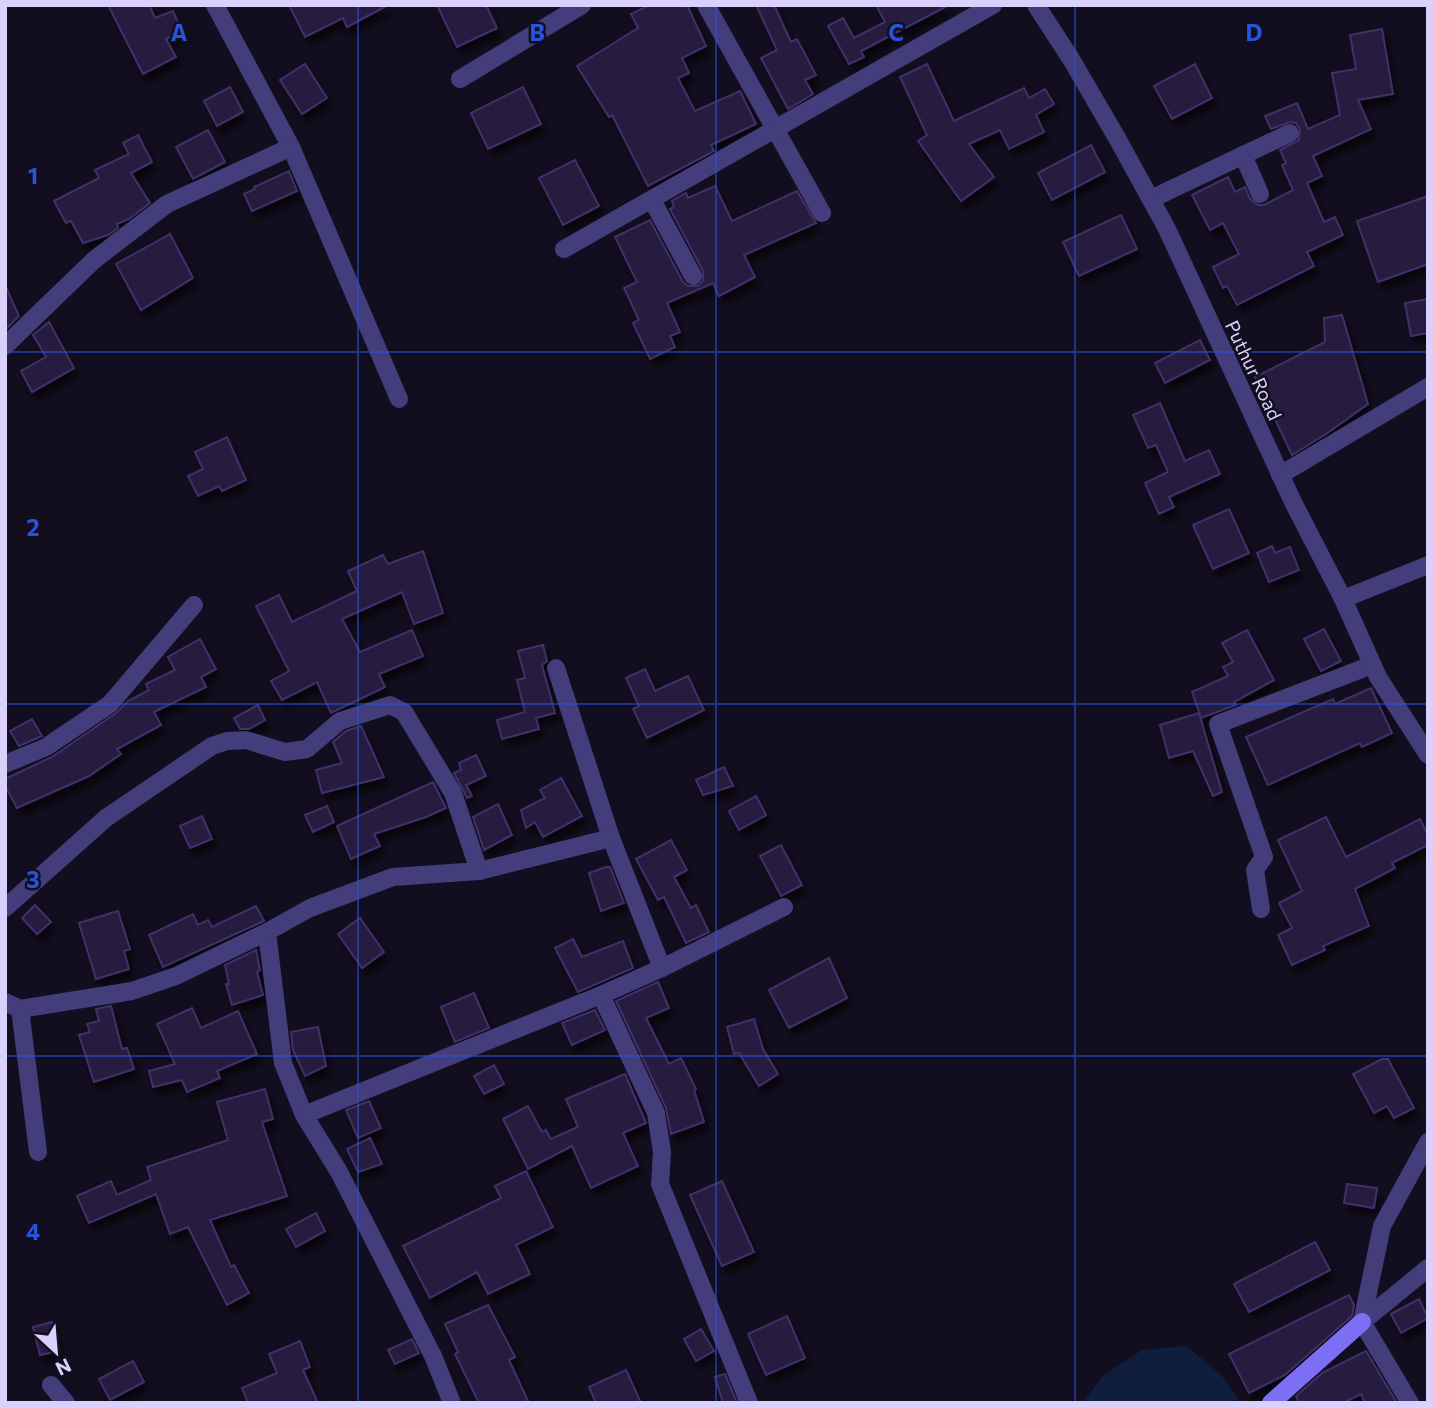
<svg xmlns="http://www.w3.org/2000/svg" width="1433" height="1408" viewBox="0 0 1433 1408" font-family="Commissioner,sans-serif">
	<defs>
		<filter id="shadow"><feDropShadow dx="4.5" dy="8" stdDeviation="3.5" flood-color="#0009"/></filter>
	</defs>
	<rect width="100%" height="100%" fill="#130e1f"/>
	<polygon fill="#0f1d3e" points="1187,1346 1222,1376 1238,1398 1237,1403 1082,1403 1104,1375 1142,1350"/>
	<g fill="#261c3f" stroke="#403069" stroke-width="2" filter="url(#shadow)">
		<polygon points="108,5 149,5 155,18 173,11 182,32 166,39 176,57 143,74"/>
		<polygon points="289,5 388,5 347,27 343,18 305,37"/>
		<polygon points="437,5 486,5 497,28 457,47"/>
		<polygon points="650,5 687,5 706,46 682,58 689,73 678,78 695,111 740,91 756,124 711,145 714,151 648,186 612,115 609,117 577,66 638,28 631,14"/>
		<polygon points="756,5 774,5 791,42 797,39 816,75 805,80 813,94 788,109 761,58 777,50"/>
		<polygon points="876,5 949,5 861,51 864,57 849,64 828,26 843,18 854,38 885,22"/>
		<polygon points="1382,29 1393,94 1358,100 1371,129 1313,156 1322,176 1307,183 1324,222 1335,217 1343,235 1307,252 1314,266 1237,305 1227,286 1223,288 1213,267 1239,254 1223,223 1210,230 1192,195 1228,177 1235,192 1245,187 1250,199 1258,205 1264,205 1293,190 1282,165 1286,163 1280,150 1299,140 1300,129 1296,123 1290,122 1271,129 1265,116 1297,103 1308,129 1340,115 1332,73 1356,69 1350,35"/>
		<polygon points="305,64 327,98 302,114 280,80"/>
		<polygon points="927,64 954,121 1024,88 1029,98 1045,89 1054,104 1036,115 1044,132 1009,149 1000,130 969,144 994,177 961,201 918,141 927,135 900,77"/>
		<polygon points="1195,64 1212,98 1172,119 1154,86"/>
		<polygon points="230,87 243,112 217,126 204,101"/>
		<polygon points="523,87 541,124 488,149 471,113"/>
		<polygon points="208,130 225,162 193,179 176,147"/>
		<polygon points="138,135 152,162 131,173 150,203 129,219 117,224 118,228 108,235 83,243 71,221 66,223 54,201 99,178 95,170 129,154 123,143"/>
		<polygon points="1091,145 1105,172 1052,200 1038,173"/>
		<polygon points="575,160 599,206 563,225 539,178"/>
		<polygon points="289,171 297,191 252,211 244,194 255,189 254,187"/>
		<polygon points="715,186 732,221 797,191 816,223 744,255 755,277 719,296 713,283 667,303 680,332 670,336 675,347 650,359 633,323 639,320 624,288 637,282 615,237 650,220 683,282 688,286 698,286 703,281 703,271 670,209 674,207 672,201 686,193 688,198"/>
		<polygon points="1428,196 1428,264 1378,282 1357,221"/>
		<polygon points="1121,215 1137,249 1079,276 1063,242"/>
		<polygon points="170,234 193,278 141,310 116,264"/>
		<polygon points="5,285 19,316 5,330"/>
		<polygon points="1428,299 1428,333 1411,336 1405,303"/>
		<polygon points="1342,315 1368,404 1326,434 1292,455 1255,377 1325,342 1324,318"/>
		<polygon points="49,322 74,368 32,392 21,371 46,357 33,335"/>
		<polygon points="1200,340 1210,360 1165,383 1155,363"/>
		<polygon points="1160,403 1185,461 1209,450 1220,474 1169,497 1174,507 1159,514 1145,483 1168,472 1156,445 1148,448 1133,415"/>
		<polygon points="227,437 246,480 222,491 219,486 198,496 188,476 203,469 195,452"/>
		<polygon points="1229,509 1249,553 1213,569 1193,525"/>
		<polygon points="1272,546 1275,553 1290,547 1299,570 1269,582 1257,553"/>
		<polygon points="423,551 443,613 414,624 402,592 342,619 360,652 412,630 423,656 379,674 385,687 331,713 317,682 282,700 271,681 289,671 256,606 279,595 292,622 357,591 348,571 383,555 388,564"/>
		<polygon points="1324,629 1341,661 1321,671 1304,639"/>
		<polygon points="1247,630 1274,680 1234,702 1236,705 1201,718 1192,692 1228,676 1223,667 1233,662 1222,643"/>
		<polygon points="200,639 216,669 201,677 206,687 154,712 161,725 117,749 121,754 89,776 17,808 5,786 5,779 52,757 116,713 128,701 149,690 146,684 175,670 168,657"/>
		<polygon points="543,645 547,661 542,665 555,713 536,718 539,729 502,739 497,720 525,712 517,680 525,678 518,651"/>
		<polygon points="645,669 655,691 688,676 704,710 647,738 633,709 639,706 626,678"/>
		<polygon points="1371,688 1392,733 1362,747 1360,743 1268,785 1246,737 1333,699 1335,704"/>
		<polygon points="258,705 265,720 249,729 240,729 234,718"/>
		<polygon points="1199,713 1222,792 1213,796 1193,751 1169,758 1160,725"/>
		<polygon points="32,719 42,736 19,746 10,731"/>
		<polygon points="361,726 384,777 322,793 316,770 342,763 333,742 346,731"/>
		<polygon points="476,755 486,776 466,785 472,796 467,798 454,773 461,770 459,763"/>
		<polygon points="724,767 733,786 703,795 696,780"/>
		<polygon points="561,778 582,816 543,837 535,822 526,828 521,810 545,798 540,790"/>
		<polygon points="433,782 446,808 426,817 374,834 380,846 351,859 337,826"/>
		<polygon points="756,796 766,815 739,830 729,811"/>
		<polygon points="498,804 512,835 484,850 473,817"/>
		<polygon points="327,806 334,822 313,832 305,815"/>
		<polygon points="202,816 212,839 190,848 180,826"/>
		<polygon points="1326,817 1346,857 1420,819 1428,835 1428,845 1392,863 1395,868 1355,889 1369,926 1323,946 1325,950 1292,965 1278,935 1292,928 1279,903 1302,891 1278,840"/>
		<polygon points="671,840 687,870 674,877 691,908 696,905 709,932 686,943 664,897 658,900 636,859"/>
		<polygon points="781,845 802,885 781,896 760,856"/>
		<polygon points="606,867 610,867 624,903 601,911 589,873"/>
		<polygon points="35,905 51,922 37,934 22,918"/>
		<polygon points="256,906 264,921 163,967 149,935 193,914 198,925 208,920 212,927"/>
		<polygon points="118,911 130,949 124,951 129,969 96,979 79,923"/>
		<polygon points="360,918 384,952 362,968 338,934"/>
		<polygon points="573,939 582,957 623,941 633,968 578,992 555,948"/>
		<polygon points="256,950 260,970 257,972 263,995 232,1005 226,984 229,984 225,965"/>
		<polygon points="829,958 847,998 789,1028 769,990"/>
		<polygon points="658,982 669,1008 646,1018 669,1064 681,1058 696,1089 694,1090 704,1122 671,1134 666,1108 616,1001"/>
		<polygon points="474,993 489,1028 455,1042 441,1007"/>
		<polygon points="111,1006 122,1049 127,1048 134,1069 94,1082 79,1035 90,1032 87,1024 99,1021 96,1009"/>
		<polygon points="192,1008 201,1028 238,1011 257,1054 217,1071 220,1078 187,1092 182,1080 153,1087 149,1071 175,1064 157,1024"/>
		<polygon points="595,1010 605,1030 572,1045 562,1023"/>
		<polygon points="754,1019 763,1049 778,1074 759,1086 739,1053 734,1054 727,1027"/>
		<polygon points="318,1027 326,1066 305,1076 293,1050 291,1032"/>
		<polygon points="1382,1059 1388,1059 1414,1108 1394,1118 1387,1106 1374,1113 1353,1074"/>
		<polygon points="494,1065 504,1084 484,1094 474,1076"/>
		<polygon points="625,1074 646,1123 623,1133 638,1166 591,1188 572,1146 528,1169 503,1119 528,1106 542,1132 546,1130 551,1139 578,1127 566,1099"/>
		<polygon points="265,1089 273,1119 262,1122 287,1196 210,1220 231,1267 234,1265 249,1293 227,1305 188,1227 170,1234 156,1194 89,1223 77,1196 111,1181 117,1195 151,1180 147,1167 228,1140 217,1102"/>
		<polygon points="369,1101 381,1128 358,1138 346,1110"/>
		<polygon points="370,1138 382,1164 358,1172 347,1149"/>
		<polygon points="526,1171 553,1227 516,1245 530,1274 488,1294 477,1272 430,1298 403,1246 501,1198 495,1186"/>
		<polygon points="722,1181 754,1252 722,1266 690,1195"/>
		<polygon points="1347,1184 1377,1188 1374,1208 1344,1203"/>
		<polygon points="316,1213 325,1231 296,1247 286,1229"/>
		<polygon points="1315,1242 1330,1270 1249,1312 1234,1284"/>
		<polygon points="1349,1295 1354,1305 1352,1316 1285,1375 1249,1393 1229,1354"/>
		<polygon points="1419,1299 1428,1318 1401,1333 1391,1314"/>
		<polygon points="488,1305 515,1357 509,1360 529,1403 479,1403 455,1354 458,1352 445,1324"/>
		<polygon points="787,1316 805,1358 766,1375 748,1334"/>
		<polygon points="52,1322 59,1351 40,1355 33,1327"/>
		<polygon points="701,1329 714,1351 696,1361 684,1339"/>
		<polygon points="412,1339 419,1353 395,1364 388,1350"/>
		<polygon points="300,1341 310,1367 303,1370 318,1403 248,1403 242,1388 277,1373 269,1354"/>
		<polygon points="1366,1351 1397,1403 1365,1403 1361,1394 1343,1403 1299,1403 1296,1396 1322,1373"/>
		<polygon points="133,1361 144,1382 110,1400 99,1379"/>
		<polygon points="626,1370 641,1403 596,1403 589,1387"/>
		<polygon points="725,1374 737,1403 723,1403 715,1377"/>
	</g>
	<g fill="none" stroke-linecap="round" stroke-linejoin="round">
		<g stroke="#443d7b" stroke-width="18">
			<polyline points="215,5 291,147 399,399"/>
			<polyline points="706,5 822,213"/>
			<polyline points="460,79 582,5"/>
			<polyline points="1243,155 1260,194"/>
			<polyline points="1151,199 1290,133"/>
			<polyline points="652,200 693,276"/>
			<polyline points="564,249 993,5"/>
			<polyline points="5,346 94,260 167,204 291,147"/>
			<polyline points="1280,475 1428,387"/>
			<polyline points="1343,599 1428,565"/>
			<polyline points="556,668 611,838 662,968 601,995 656,1113 662,1152 660,1184 749,1403"/>
			<polyline points="5,764 46,747 110,704 194,605"/>
			<polyline points="479,871 611,838"/>
			<polyline points="5,908 106,818 212,746 227,741 246,740 285,752 307,749 340,721 390,705 404,712 453,793 479,871 393,877 310,908 267,932 283,1063 304,1115 339,1172 433,1356 452,1403"/>
			<polyline points="1261,909 1255,870 1264,857 1218,724 1372,665"/>
			<polyline points="662,968 784,907"/>
			<polyline points="5,1002 20,1009 132,991 176,976 267,932"/>
			<polyline points="20,1009 38,1152"/>
			<polyline points="304,1115 601,995"/>
			<polyline points="1362,1322 1428,1268"/>
			<polyline points="51,1385 66,1403"/>
		</g>
		<g stroke="#443d7b" stroke-width="18">
			<polyline points="1036,5 1071,59 1117,138 1167,229 1293,502 1343,599 1378,677 1428,755"/>
			<polyline points="1410,1403 1362,1322 1382,1226 1428,1142"/>
		</g>
		<polyline stroke="#7d6ff3" stroke-width="18" points="1271,1403 1362,1322"/>
	</g>
	<path fill="none" stroke="#2654da" stroke-width="2" stroke-opacity="0.55" d="M358,5V1403M716,5V1403M1075,5V1403M5,352H1428M5,704H1428M5,1056H1428"/>
	<g text-anchor="middle" dominant-baseline="central" stroke-width="5" stroke-linejoin="round" paint-order="stroke">
		<g font-size="19" fill="#d9d0fb" stroke="#130e1f">
			<text transform="translate(1254 370) rotate(65)">Puthur Road</text>
		</g>
	</g>
	<g font-size="23" text-anchor="middle" font-weight="bold" fill="#2654da" stroke="#130e1f" stroke-width="5" stroke-linejoin="round" paint-order="stroke">
		<text x="179" y="41">A</text>
		<text x="537" y="41">B</text>
		<text x="896" y="41">C</text>
		<text x="1254" y="41">D</text>
		<text x="33" y="184">1</text>
		<text x="33" y="536">2</text>
		<text x="33" y="888">3</text>
		<text x="33" y="1240">4</text>
	</g>
	<rect width="1433" height="1408" fill="none" stroke="#d9d0fb" stroke-width="14"/>
	<g transform="translate(56 1352) rotate(154)" stroke="#130e1f" stroke-width="5" paint-order="stroke">
	<path d="M0-5L12 26L0 18L-12 26Z" fill="#d9d0fb"/>
	<text y="-10" font-size="19" font-weight="bold" text-anchor="middle" fill="#d9d0fb">N</text>
	</g>
</svg>
